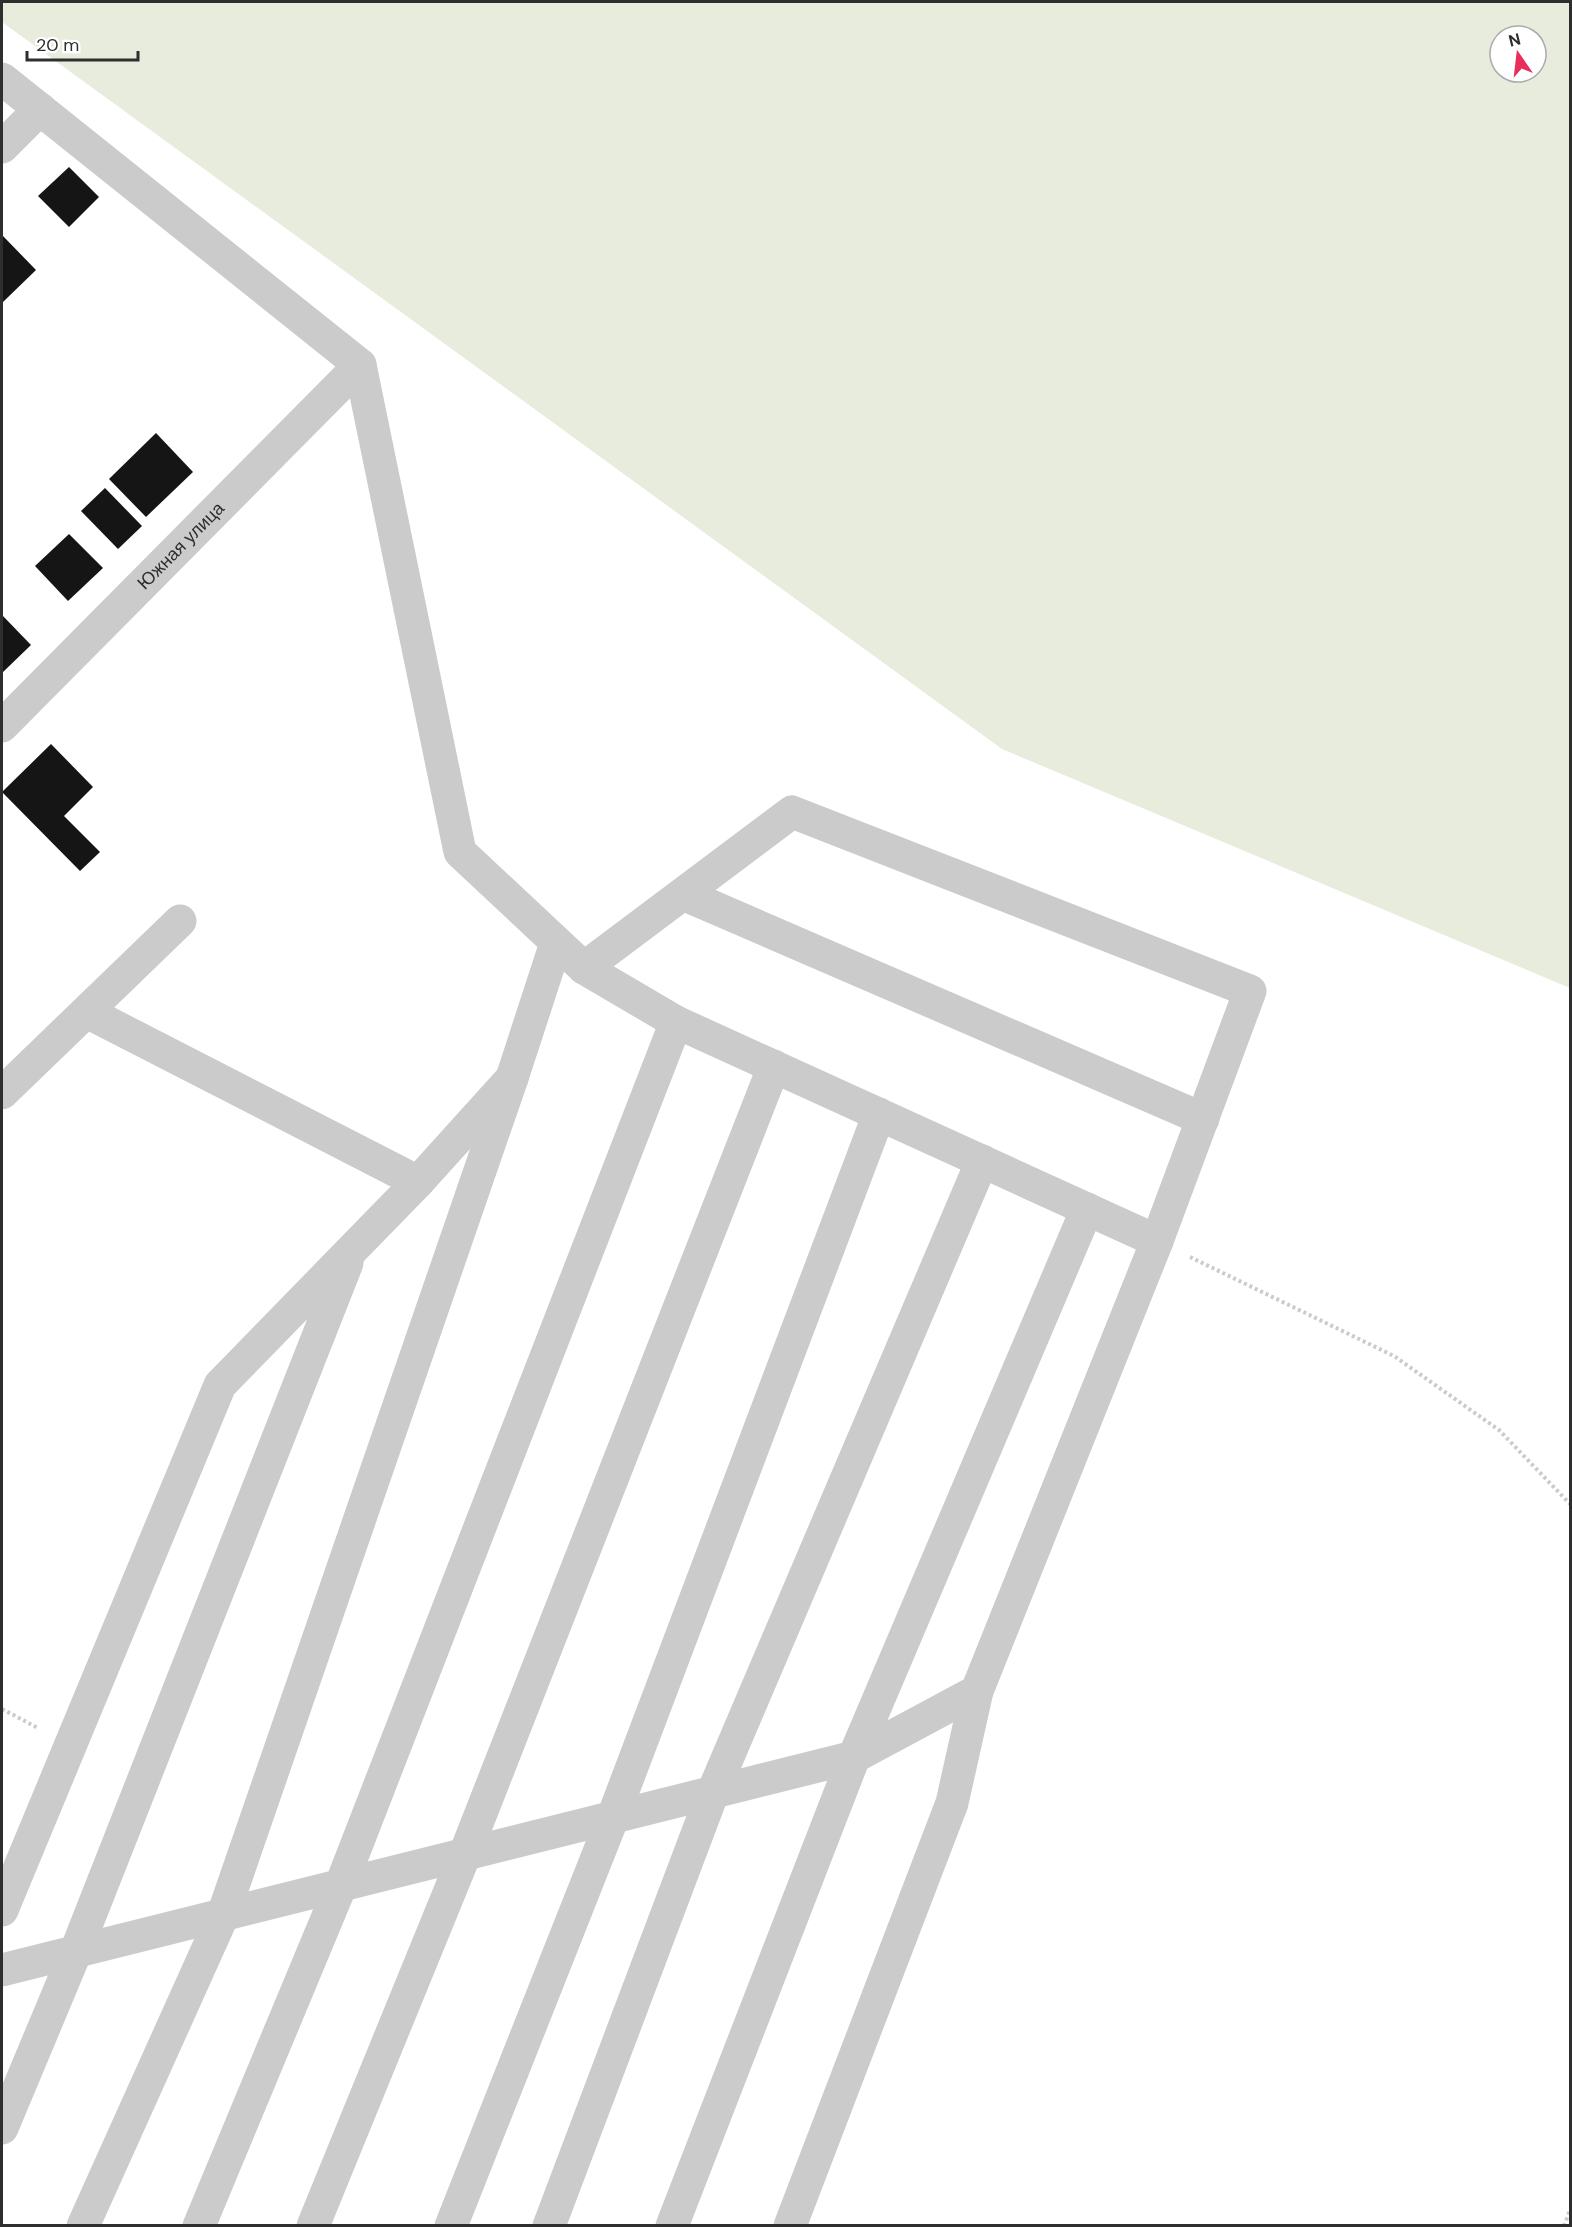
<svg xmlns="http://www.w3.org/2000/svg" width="1572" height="2227" viewBox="0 0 1572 2227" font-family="'DM Sans',sans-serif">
	<rect width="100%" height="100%" fill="#fff"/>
	<path fill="#e7ecdc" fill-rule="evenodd" d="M2,2H1570V988L1002,749L2,22ZM1500,36H1536V72H1500Z"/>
	<g fill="#151515">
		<polygon points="69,167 99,197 69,227 38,196"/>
		<polygon points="2,235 36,270 2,303"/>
		<polygon points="156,433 193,472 146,517 109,479"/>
		<polygon points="105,488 142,526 118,549 81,511"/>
		<polygon points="69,534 103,568 68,601 35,566"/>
		<polygon points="2,615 31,645 2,673"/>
		<polygon points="51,744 93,787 64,816 100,852 80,871 2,792"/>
	</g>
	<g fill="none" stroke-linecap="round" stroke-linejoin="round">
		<g stroke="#cbcbcb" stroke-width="4" stroke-dasharray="3 3" stroke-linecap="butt">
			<polyline points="1190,1257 1394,1356 1499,1430 1570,1504"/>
			<polyline points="2,1709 38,1728"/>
			<polyline points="1564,2226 1570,2210"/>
		</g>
		<g stroke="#cbcbcb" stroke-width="33">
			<polyline points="2,79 360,365 460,852 584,968 676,1022 1157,1241"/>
			<polyline points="2,147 40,109"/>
			<path id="s1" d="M2,726L360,365"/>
			<polyline points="683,894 1203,1119"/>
			<polyline points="584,968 792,812 1250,991 1157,1241 977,1691 952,1803 790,2226"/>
			<polyline points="87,1012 418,1182"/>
			<polyline points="2,1093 180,921"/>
			<polyline points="2,1910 220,1385 418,1182 512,1078 556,943"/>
			<polyline points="2,1970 854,1757 977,1691"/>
			<polyline points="2,2128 76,1951 347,1263"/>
			<polyline points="83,2226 223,1915 512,1078"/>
			<polyline points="199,2226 341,1885 676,1022"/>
			<polyline points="313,2226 465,1854 774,1066"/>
			<polyline points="451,2226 613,1817 879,1114"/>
			<polyline points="549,2226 713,1792 982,1161"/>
			<polyline points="672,2226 854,1757 1087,1209"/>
		</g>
	</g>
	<g text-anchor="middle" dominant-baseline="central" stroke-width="6" stroke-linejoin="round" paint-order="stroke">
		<g font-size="18" fill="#2e2e2e" stroke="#fff">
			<text stroke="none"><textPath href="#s1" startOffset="254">Южная улица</textPath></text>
		</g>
	</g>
	<rect width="1572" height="2227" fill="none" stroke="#2e2e2e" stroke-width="6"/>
	<g transform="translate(1518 54) rotate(346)"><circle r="28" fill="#ffffff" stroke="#ababab" stroke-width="1.5"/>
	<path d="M0-4.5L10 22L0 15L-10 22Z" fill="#e82e5b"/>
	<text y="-9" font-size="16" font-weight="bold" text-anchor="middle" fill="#2e2e2e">N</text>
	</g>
	<path d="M27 51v9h111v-9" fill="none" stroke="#2e2e2e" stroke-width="3"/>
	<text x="36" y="51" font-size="18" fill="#2e2e2e" stroke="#ffffff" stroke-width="4.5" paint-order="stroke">20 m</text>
</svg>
